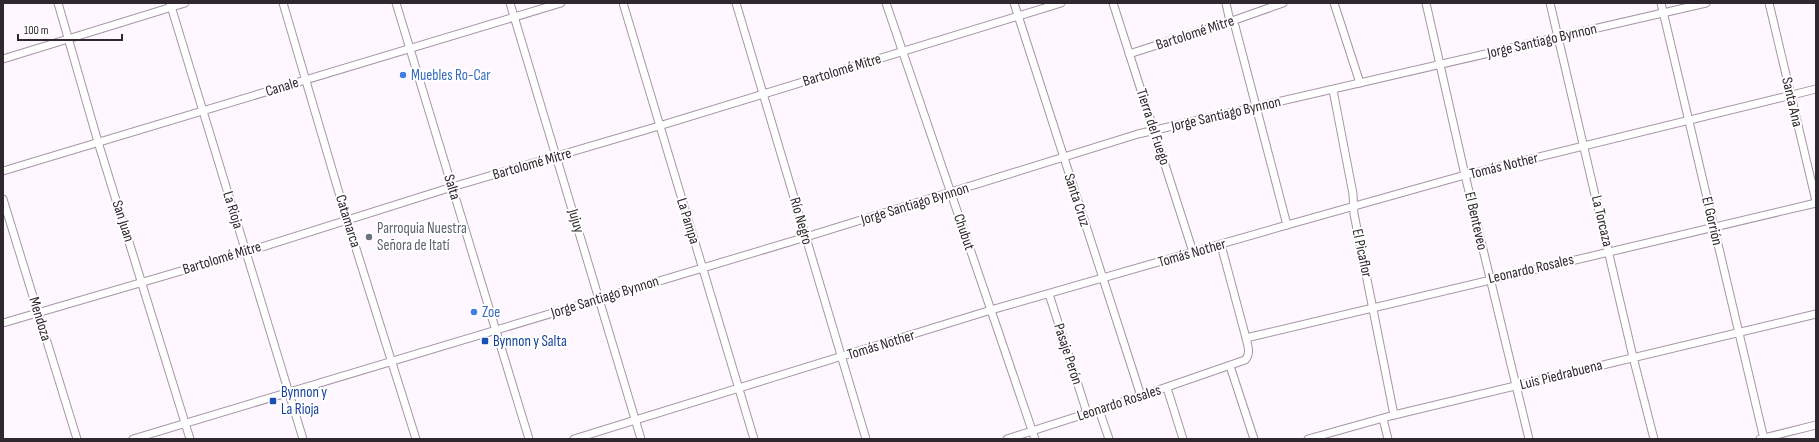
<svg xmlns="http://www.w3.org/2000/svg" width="1819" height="442" viewBox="0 0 1819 442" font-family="'Sofia Sans Condensed',sans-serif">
	<rect width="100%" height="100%" fill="#fff7ff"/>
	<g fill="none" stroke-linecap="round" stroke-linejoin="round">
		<g stroke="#a795a6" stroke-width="9">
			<g id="minor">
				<polyline points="58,3 98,142 190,439"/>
				<polyline points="170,3 303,439"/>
				<polyline points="283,3 347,220 416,439"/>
				<polyline points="396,3 529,439"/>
				<polyline points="510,3 641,439"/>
				<polyline points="623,3 754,439"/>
				<polyline points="736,3 866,439"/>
				<polyline points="886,3 1035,439"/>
				<polyline points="1014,3 1141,396"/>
				<polyline points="1113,3 1193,252"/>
				<polyline points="1226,3 1229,17 1235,26 1287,225"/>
				<polyline points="1334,3 1360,83"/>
				<polyline points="1426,3 1465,175 1529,439"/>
				<polyline points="1550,3 1633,357 1654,439"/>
				<polyline points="1661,3 1764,439"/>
				<polyline points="1769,3 1816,201"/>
				<polyline points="1129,54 1232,21 1283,3"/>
				<polyline points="3,59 185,3"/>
				<polyline points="1333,90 1353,194 1354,214 1394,415"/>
				<polyline points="3,171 561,3"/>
				<polyline points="3,199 77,439"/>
				<polyline points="1049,294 1087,413"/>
				<polyline points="3,323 246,252 452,187 659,126 1061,3"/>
				<polyline points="1246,338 1816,203"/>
				<polyline points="1230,366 1254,439"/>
				<polyline points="1167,388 1183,439"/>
				<polyline points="1099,410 1109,439"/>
				<polyline points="1383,419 1388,439"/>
				<polyline points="133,439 806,237 1138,134 1706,3"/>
				<polyline points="574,439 991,310 1287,225 1465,175 1816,89"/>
				<path d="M1007,439L1141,396L1245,360C1251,354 1248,346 1246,338L1221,245"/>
				<polyline points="1308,439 1394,415 1816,314"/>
				<polyline points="1760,439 1816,425"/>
			</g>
		</g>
		<use href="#minor" stroke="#fff" stroke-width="7"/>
	</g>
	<g fill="#3f7fe0" stroke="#fff" stroke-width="1.5">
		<circle cx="403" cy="75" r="4"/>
		<circle cx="474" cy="312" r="4"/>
	</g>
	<circle fill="#6b7280" stroke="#fff" stroke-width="1.5" cx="369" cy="237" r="4"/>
	<g fill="#1a4fb4" stroke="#fff" stroke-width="1.5">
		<rect x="481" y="337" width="8" height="8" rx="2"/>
		<rect x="269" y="397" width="8" height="8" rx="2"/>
	</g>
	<g text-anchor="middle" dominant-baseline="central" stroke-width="4" stroke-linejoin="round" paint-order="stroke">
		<g font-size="15" fill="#2f282f" stroke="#fff">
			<text transform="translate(1195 33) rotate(-18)">Bartolomé Mitre</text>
			<text transform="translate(1542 41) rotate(-13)">Jorge Santiago Bynnon</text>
			<text transform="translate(842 70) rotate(-17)">Bartolomé Mitre</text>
			<text transform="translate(282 87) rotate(-17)">Canale</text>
			<text transform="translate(1792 102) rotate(77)">Santa Ana</text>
			<text transform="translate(1226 114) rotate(-13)">Jorge Santiago Bynnon</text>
			<text transform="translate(1153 127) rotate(72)">Tierra del Fuego</text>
			<text transform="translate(532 164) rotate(-16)">Bartolomé Mitre</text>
			<text transform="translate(1504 166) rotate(-14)">Tomás Nother</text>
			<text transform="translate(452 187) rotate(73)">Salta</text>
			<text transform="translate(1077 200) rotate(72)">Santa Cruz</text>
			<text transform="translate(915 204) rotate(-17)">Jorge Santiago Bynnon</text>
			<text transform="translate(233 210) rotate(73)">La Rioja</text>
			<text transform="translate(123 221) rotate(72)">San Juan</text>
			<text transform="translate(348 221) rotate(73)">Catamarca</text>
			<text transform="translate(576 221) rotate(74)">Jujuy</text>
			<text transform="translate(688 221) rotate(73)">La Pampa</text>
			<text transform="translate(801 221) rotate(74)">Río Negro</text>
			<text transform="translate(1476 221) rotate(77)">El Benteveo</text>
			<text transform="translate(1602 221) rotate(77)">La Torcaza</text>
			<text transform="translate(1712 221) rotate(77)">El Gorrión</text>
			<text transform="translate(964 232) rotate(71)">Chubut</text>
			<text transform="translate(1192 253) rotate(-16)">Tomás Nother</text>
			<text transform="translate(1362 253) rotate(78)">El Picaflor</text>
			<text transform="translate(222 258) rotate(-17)">Bartolomé Mitre</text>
			<text transform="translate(1531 269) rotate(-13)">Leonardo Rosales</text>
			<text transform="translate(605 297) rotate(-17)">Jorge Santiago Bynnon</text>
			<text transform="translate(40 319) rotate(73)">Mendoza</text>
			<text transform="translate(881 345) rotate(-17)">Tomás Nother</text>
			<text transform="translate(1068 354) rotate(72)">Pasaje Perón</text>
			<text transform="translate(1561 375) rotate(-14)">Luis Piedrabuena</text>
			<text transform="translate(1119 403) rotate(-18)">Leonardo Rosales</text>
		</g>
		<g font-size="15" fill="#366cbe" stroke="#fff" text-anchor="start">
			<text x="411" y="75">Muebles Ro-Car</text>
			<text x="482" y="312">Zoe</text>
		</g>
		<g font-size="15" fill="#5b616d" stroke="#fff" text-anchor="start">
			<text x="377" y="228">Parroquia Nuestra<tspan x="377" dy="17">Señora de Itatí</tspan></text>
		</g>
		<g font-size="15" fill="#164399" stroke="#fff" text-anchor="start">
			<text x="493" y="341">Bynnon y Salta</text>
			<text x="281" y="392">Bynnon y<tspan x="281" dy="17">La Rioja</tspan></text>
		</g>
	</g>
	<rect width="1819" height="442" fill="none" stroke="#2f282f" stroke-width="8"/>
	<path d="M18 34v6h104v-6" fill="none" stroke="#2f282f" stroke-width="2"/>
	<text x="24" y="34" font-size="12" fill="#2f282f" stroke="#ffffff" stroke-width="3" paint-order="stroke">100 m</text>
</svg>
